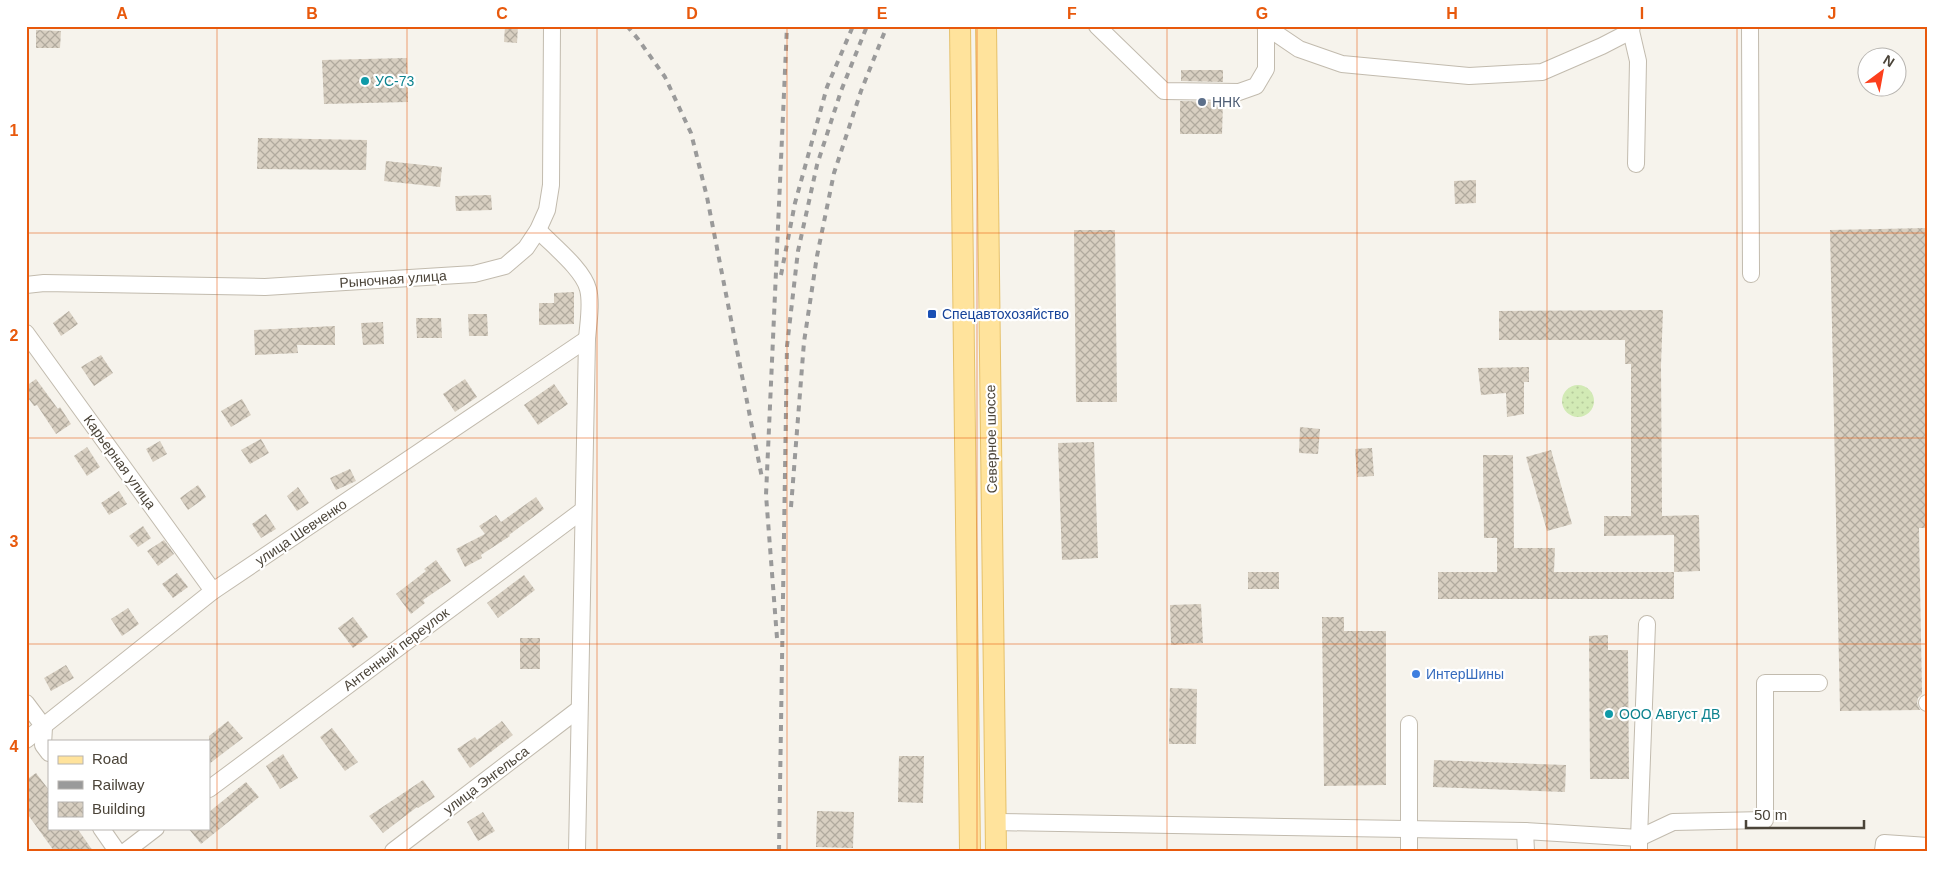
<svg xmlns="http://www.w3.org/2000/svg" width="1954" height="877" viewBox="0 0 1954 877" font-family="Helvetica,sans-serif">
	<defs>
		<pattern id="green-dots" width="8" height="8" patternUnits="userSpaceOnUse" patternTransform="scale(1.25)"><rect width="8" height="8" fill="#d2eab5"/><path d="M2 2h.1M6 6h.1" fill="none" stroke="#b6ca9c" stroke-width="1.8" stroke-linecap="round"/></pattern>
		<pattern id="building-cross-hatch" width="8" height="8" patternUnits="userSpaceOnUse" patternTransform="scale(1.25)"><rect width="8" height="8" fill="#d8cfc1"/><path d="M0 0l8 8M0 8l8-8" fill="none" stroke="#b1aa9e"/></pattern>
	</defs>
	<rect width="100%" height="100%" fill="#f6f3ec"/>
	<circle fill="url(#green-dots)" cx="1578" cy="401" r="16"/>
	<g fill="url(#building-cross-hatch)">
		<polygon points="505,26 518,26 517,43 504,42"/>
		<polygon points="36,30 61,31 60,48 36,48"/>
		<polygon points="407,58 408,102 324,104 322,60"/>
		<polygon points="1181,70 1223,70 1223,82 1181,81"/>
		<polygon points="1180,101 1223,102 1222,134 1180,134"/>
		<polygon points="258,138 367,140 366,170 257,169"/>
		<polygon points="386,161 442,167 440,187 384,181"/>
		<polygon points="1476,180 1476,203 1455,204 1454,181"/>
		<polygon points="491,195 492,210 456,211 455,196"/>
		<polygon points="1928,228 1928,528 1919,528 1922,694 1918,698 1917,703 1920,710 1840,711 1830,230"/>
		<polygon points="1074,230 1115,230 1117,402 1076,402"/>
		<polygon points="574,292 574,324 539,325 539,303 554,303 554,293"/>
		<polygon points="1663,310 1661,365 1662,516 1699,515 1700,571 1674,572 1674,535 1604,536 1604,516 1631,516 1631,364 1625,364 1625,340 1499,340 1499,311"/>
		<polygon points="69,311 78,324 61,336 53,323"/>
		<polygon points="468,314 487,314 488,336 469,336"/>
		<polygon points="416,318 441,318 442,338 417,338"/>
		<polygon points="383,322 384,344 363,345 361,323"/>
		<polygon points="335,326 335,345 297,345 298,353 255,355 254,330"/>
		<polygon points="101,355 113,373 94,386 81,367"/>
		<polygon points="1529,367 1529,382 1524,382 1524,414 1507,417 1506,393 1481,395 1478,368"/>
		<polygon points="36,379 58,409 60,407 71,424 56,434 37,405 34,406 26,395 26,386"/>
		<polygon points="465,379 477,397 455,412 443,394"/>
		<polygon points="554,384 568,404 538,425 524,405"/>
		<polygon points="242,399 251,415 231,427 221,411"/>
		<polygon points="1300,427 1320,429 1318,454 1299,453"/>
		<polygon points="261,439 269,453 250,464 241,450"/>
		<polygon points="160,441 167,454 153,462 146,449"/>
		<polygon points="1094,442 1098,558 1062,560 1058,443"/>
		<polygon points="87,447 100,467 87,476 74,456"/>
		<polygon points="1372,448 1374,476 1357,477 1355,449"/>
		<polygon points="1551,450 1572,524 1547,531 1526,457"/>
		<polygon points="1483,455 1513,455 1514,548 1555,548 1554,572 1674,572 1674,599 1438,599 1438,572 1497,572 1497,538 1484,538"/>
		<polygon points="350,469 356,481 336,490 330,478"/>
		<polygon points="198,485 206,497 188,510 180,498"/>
		<polygon points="298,487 309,503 297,511 287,496"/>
		<polygon points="119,491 127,504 109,515 101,503"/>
		<polygon points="536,497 544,509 509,535 510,536 481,555 482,558 465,567 456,549 485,534 479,526 496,515 501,522"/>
		<polygon points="266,514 276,529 261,538 252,524"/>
		<polygon points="143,526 151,538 138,547 129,536"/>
		<polygon points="164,540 174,554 158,566 147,551"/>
		<polygon points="436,560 451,581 423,600 425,603 411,614 396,594 426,571 424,569"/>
		<rect x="1248" y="572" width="31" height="17"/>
		<polygon points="177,573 188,587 173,598 162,584"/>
		<polygon points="524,575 535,590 498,618 487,603"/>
		<polygon points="1201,604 1203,643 1171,645 1170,605"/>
		<polygon points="128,608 139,624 122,636 111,619"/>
		<polygon points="353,617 368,637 353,648 338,628"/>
		<polygon points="1322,617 1344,617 1344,631 1386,631 1386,785 1324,786"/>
		<polygon points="1608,635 1608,650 1628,650 1629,779 1590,779 1589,636"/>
		<rect x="520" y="638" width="20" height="31"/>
		<polygon points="66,665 74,678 51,691 44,678"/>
		<polygon points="1170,688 1197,689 1196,744 1169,744"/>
		<polygon points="228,721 243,738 209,764 209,736"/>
		<polygon points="502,721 513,735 470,768 457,749 475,737 477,740"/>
		<polygon points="332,728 358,762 345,771 320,737"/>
		<polygon points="283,754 298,778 280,789 266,766"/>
		<polygon points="899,756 924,756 923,803 898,802"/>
		<polygon points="1434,760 1566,765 1565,792 1433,787"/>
		<polygon points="36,773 49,790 49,828 77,828 93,851 54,851 26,812 26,780"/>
		<polygon points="423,780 435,797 418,808 417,807 383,833 369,816"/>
		<polygon points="246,782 259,797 201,844 188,828 209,828 209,812"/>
		<polygon points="817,811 854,812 853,848 816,847"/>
		<polygon points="483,812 495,831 478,841 467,822"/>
	</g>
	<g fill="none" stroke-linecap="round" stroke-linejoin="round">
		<g stroke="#c2bbae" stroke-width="18">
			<g id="minor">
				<polyline points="1097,26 1164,91 1239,92 1256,86 1266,69 1266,27"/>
				<polyline points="1265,26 1299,49 1342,64 1469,76 1542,72 1602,46 1631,31"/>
				<polyline points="1632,26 1631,31 1638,61 1636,164"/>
				<polyline points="1750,26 1751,274"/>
				<path d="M538,230C552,245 583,269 588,289C592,304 588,324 587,339L577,851"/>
				<polyline points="26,285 44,283 265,287 474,274 505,266 526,248 538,230 547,210 551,185 552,26"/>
				<polyline points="26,333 213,591"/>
				<polyline points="26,703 44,727 43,745 49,753"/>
				<polyline points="1927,703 1928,703"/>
				<polyline points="1409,724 1409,851"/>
				<polyline points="26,740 213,591 587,339"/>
				<polyline points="209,789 583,510"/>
				<polyline points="996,822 1525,831 1639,838 1647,624"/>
				<polyline points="101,828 117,851"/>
				<polyline points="1525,831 1526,851"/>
				<polyline points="126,851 156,828"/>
				<polyline points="393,851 579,709"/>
				<polyline points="1639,851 1639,838 1673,822 1765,820 1765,683 1819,683"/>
				<polyline points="1883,851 1884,843 1928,846"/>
			</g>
		</g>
		<g stroke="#e6c16a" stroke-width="22">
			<g id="major">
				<polyline points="960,26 970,851"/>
				<polyline points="986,26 996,851"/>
			</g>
		</g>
		<use href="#minor" stroke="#fff" stroke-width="16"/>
		<use href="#major" stroke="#ffe39c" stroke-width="20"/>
		<g stroke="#9a9a9a" stroke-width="4" stroke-dasharray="6 6" stroke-linecap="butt">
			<polyline points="627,26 638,39 665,77 691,133 707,197 762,478"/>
			<polyline points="781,275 795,203 827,87 853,26"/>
			<polyline points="791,507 804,342 817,256 834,173 861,91 887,26"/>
			<polyline points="777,638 766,495 787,26"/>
			<polyline points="1926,676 1928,676"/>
			<polyline points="779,851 787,346 798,251 817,165 841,91 867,26"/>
		</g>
	</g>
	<path fill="none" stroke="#e8590c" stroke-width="1" stroke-opacity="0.55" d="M217,26V851M407,26V851M597,26V851M787,26V851M977,26V851M1167,26V851M1357,26V851M1547,26V851M1737,26V851M26,233H1928M26,438H1928M26,644H1928"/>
	<g fill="#0f9aa8" stroke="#fff" stroke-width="2">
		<circle cx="365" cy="81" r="5"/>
		<circle cx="1609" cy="714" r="5"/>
	</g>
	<circle fill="#5c6f8a" stroke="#fff" stroke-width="2" cx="1202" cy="102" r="5"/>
	<rect fill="#1a4fb4" stroke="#fff" stroke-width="2" x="927" y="309" width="10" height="10" rx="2.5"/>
	<circle fill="#3f7fe0" stroke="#fff" stroke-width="2" cx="1416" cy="674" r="5"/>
	<g text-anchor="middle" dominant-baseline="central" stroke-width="4.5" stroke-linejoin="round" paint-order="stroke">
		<g font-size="14" fill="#0d838f" stroke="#fff" text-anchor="start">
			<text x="375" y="81">УС-73</text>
			<text x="1619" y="714">ООО Август ДВ</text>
		</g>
		<g font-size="14" fill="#4e5e75" stroke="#fff" text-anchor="start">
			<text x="1212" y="102">ННК</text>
		</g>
		<g font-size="14" fill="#4b4439" stroke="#fff">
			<text transform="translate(393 279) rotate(-4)">Рыночная улица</text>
			<text transform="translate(991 439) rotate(-91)">Северное шоссе</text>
			<text transform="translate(120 462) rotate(54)">Карьерная улица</text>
			<text transform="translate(301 532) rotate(-34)">улица Шевченко</text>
			<text transform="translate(396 649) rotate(-37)">Антенный переулок</text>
			<text transform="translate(486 780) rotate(-37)">улица Энгельса</text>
		</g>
		<g font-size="14" fill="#164399" stroke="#fff" text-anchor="start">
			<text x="942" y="314">Спецавтохозяйство</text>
		</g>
		<g font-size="14" fill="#366cbe" stroke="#fff" text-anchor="start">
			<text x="1426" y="674">ИнтерШины</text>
		</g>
	</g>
	<rect width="1954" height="877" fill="none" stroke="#ffffff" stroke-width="55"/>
	<rect x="48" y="740" width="162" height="90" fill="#ffffff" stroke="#b7b4b0"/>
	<rect x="58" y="756" width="25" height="8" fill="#ffe39c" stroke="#b7b4b0"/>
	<text x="92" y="764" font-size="15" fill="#4b4439">Road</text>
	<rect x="58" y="781" width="25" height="8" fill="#9a9a9a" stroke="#b7b4b0"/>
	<text x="92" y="790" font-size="15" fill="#4b4439">Railway</text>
	<rect x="58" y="802" width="25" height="15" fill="url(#building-cross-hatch)" stroke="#b7b4b0"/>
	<text x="92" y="814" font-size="15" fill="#4b4439">Building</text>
	<g transform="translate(1882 72) rotate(32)"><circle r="24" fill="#ffffff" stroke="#b7b4b0"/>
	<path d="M0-4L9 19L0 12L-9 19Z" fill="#fc3f1d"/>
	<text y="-8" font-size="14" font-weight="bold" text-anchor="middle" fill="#4b4439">N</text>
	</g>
	<path d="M1746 820v8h118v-8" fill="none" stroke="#4b4439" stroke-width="2.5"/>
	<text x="1754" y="820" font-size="15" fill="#4b4439" stroke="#ffffff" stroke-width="4" paint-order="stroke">50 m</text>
	<rect x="28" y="28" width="1898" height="822" fill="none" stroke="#e8590c" stroke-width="2"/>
	<g font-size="16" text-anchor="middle" font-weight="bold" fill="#e8590c">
		<text x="122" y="19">A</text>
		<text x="312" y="19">B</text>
		<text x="502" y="19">C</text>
		<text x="692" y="19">D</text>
		<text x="882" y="19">E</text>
		<text x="1072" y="19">F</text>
		<text x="1262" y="19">G</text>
		<text x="1452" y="19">H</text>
		<text x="1642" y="19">I</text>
		<text x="1832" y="19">J</text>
		<text x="14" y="136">1</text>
		<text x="14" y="341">2</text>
		<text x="14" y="547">3</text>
		<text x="14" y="752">4</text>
	</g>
</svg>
